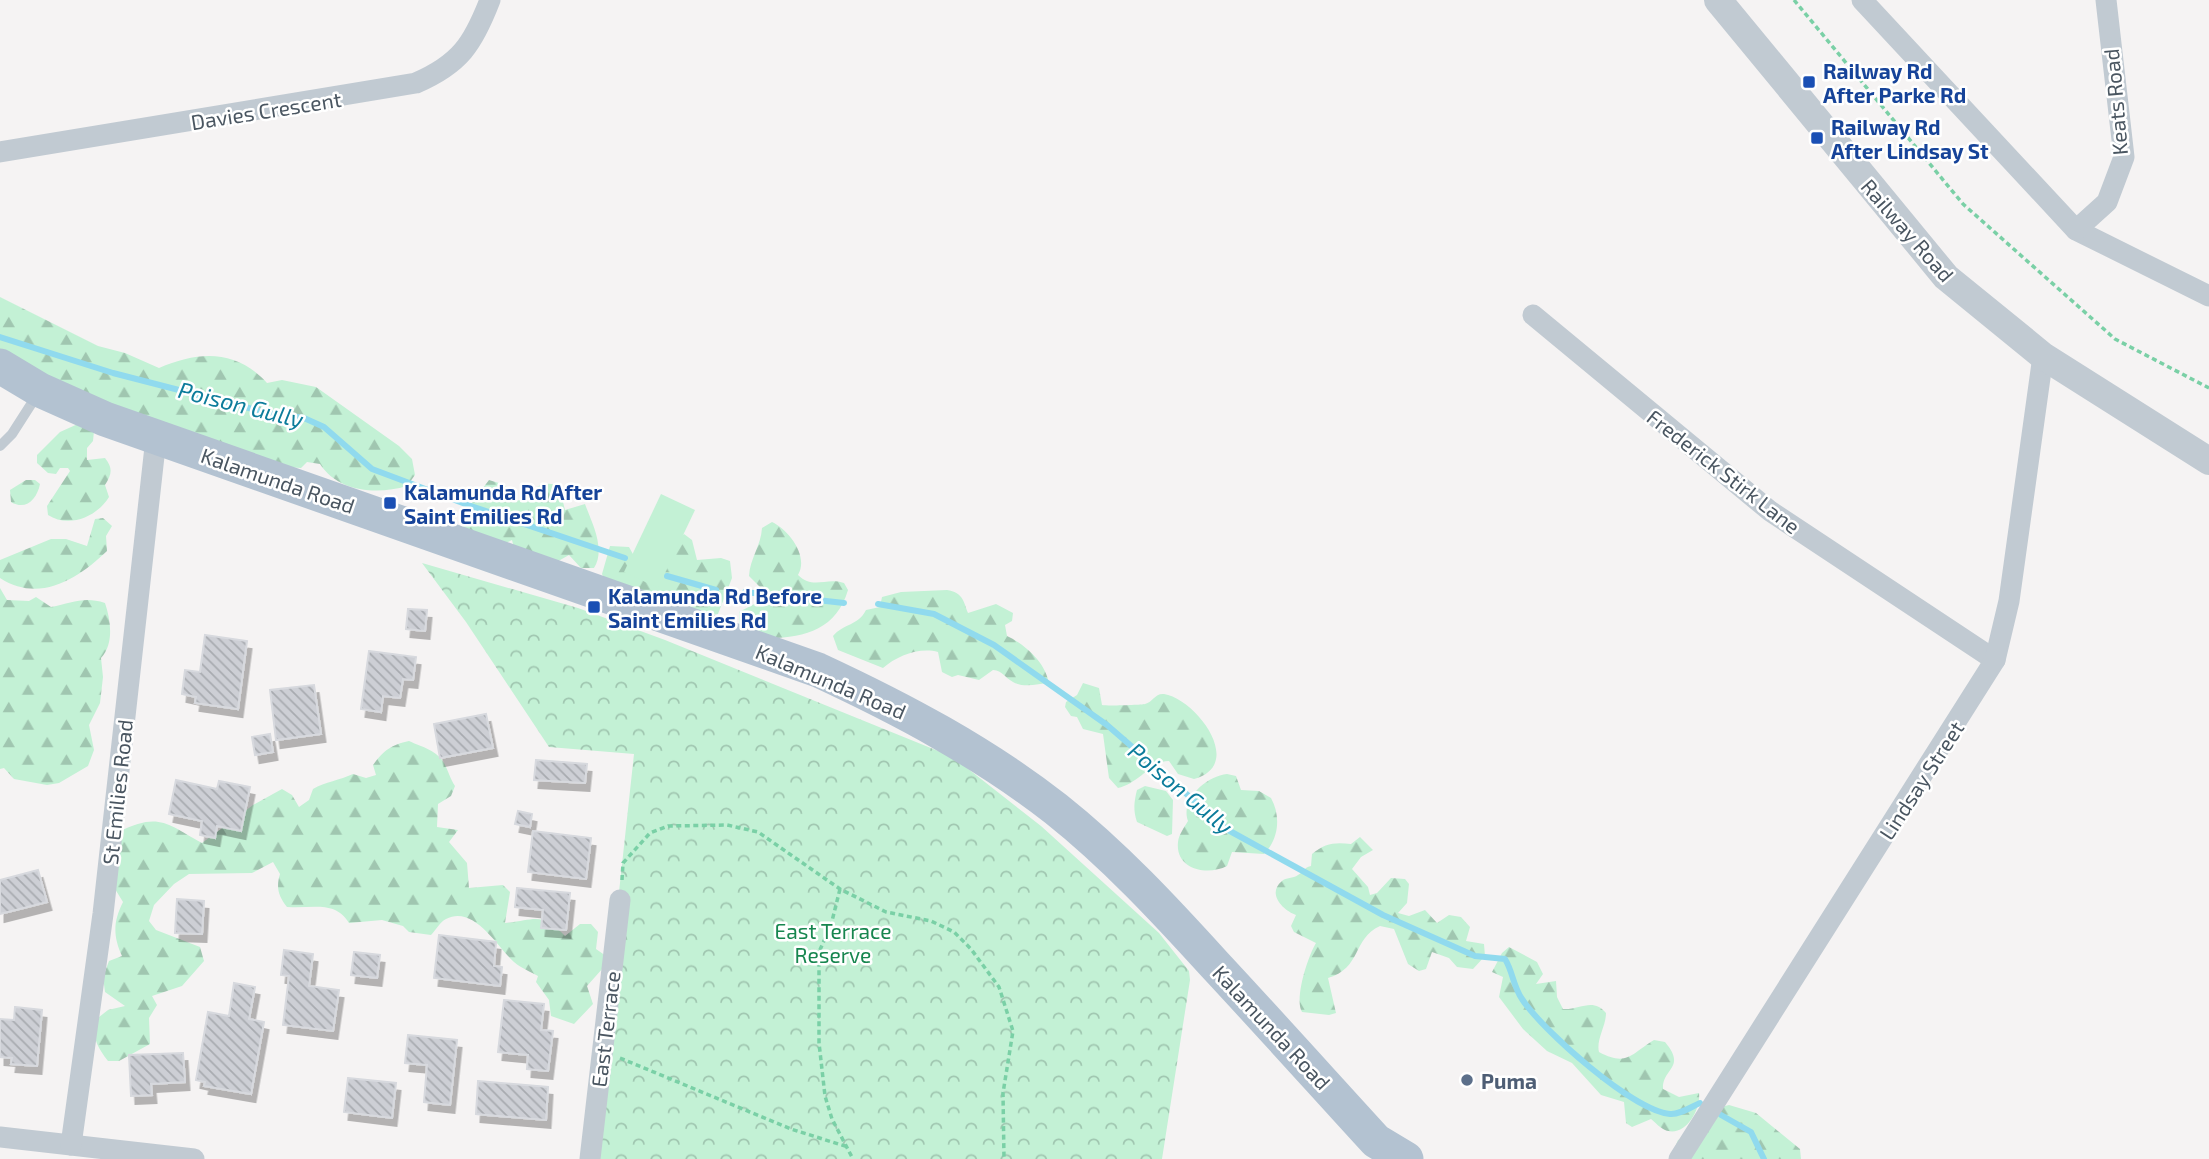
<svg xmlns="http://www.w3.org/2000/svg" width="2209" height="1159" viewBox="0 0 2209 1159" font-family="'Exo 2',sans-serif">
	<defs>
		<pattern id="forest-firs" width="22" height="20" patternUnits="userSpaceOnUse" patternTransform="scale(1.75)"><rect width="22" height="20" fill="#c3f1d5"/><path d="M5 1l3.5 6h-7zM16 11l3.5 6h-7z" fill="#a0c6b0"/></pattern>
		<pattern id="park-crowns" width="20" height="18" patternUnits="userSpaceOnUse" patternTransform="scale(1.75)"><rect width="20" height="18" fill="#c3f1d5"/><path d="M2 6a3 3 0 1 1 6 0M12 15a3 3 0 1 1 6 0" fill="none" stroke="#a0c6b0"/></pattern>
		<pattern id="building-back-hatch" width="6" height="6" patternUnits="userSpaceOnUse" patternTransform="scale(1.75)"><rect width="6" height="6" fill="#cdcfd5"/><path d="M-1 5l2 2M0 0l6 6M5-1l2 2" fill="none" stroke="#a8abb0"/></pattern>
		<filter id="shadow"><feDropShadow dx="4.5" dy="8" stdDeviation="0" flood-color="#0004"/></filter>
	</defs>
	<rect width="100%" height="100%" fill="#f5f3f3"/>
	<g fill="url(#forest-firs)">
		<path d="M0,297L98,346L125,353L159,368C199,351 236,349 267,383L282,380L316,387L399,446L412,459L415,475L407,486C377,495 338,492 320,464L307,462L301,468L256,465L0,362Z"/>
		<path d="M80,423L94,431L93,441L87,448V460L105,458C113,468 112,474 105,485L109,497C96,518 68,528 48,515L47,506L70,471L68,468H60L56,474L48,473L37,463V455L60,432Z"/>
		<path d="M26,480H35L40,484C37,499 26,511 11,502L10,490Z"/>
		<path d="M489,480L505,485L516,501L524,499C531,487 546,480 559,486L565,510L585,504C592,523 606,549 594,568H581L569,555L546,568L514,548L512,540L506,543L461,534L464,513Z"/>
		<path d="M103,518L112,526L106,536L107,551C79,578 40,604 0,578V560L51,539H66L87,546L95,519Z"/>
		<path d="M772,522C789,530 809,556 798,575C813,590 826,577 844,583L848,590C837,628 806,638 770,638C760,638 748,630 739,627V612L764,599L763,590L749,576C750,558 761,546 762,528Z"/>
		<polygon points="684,534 692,540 697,560 721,558 730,561 732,578 718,614 706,616 607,585 602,574 610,546 629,547 634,556 678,540"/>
		<path d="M0,588L7,600L29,601L36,597L51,607C72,603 84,596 105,603C111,621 114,644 101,658L103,677L100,703L89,725L94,750L88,766L59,783L47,785L14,779L4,768L0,769Z"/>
		<path d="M947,590C963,593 963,600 968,613L996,604L1013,613L1012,621L1005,625L1007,636C1026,645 1045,662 1049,683C1038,684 1023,688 1013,682C1004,677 1003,671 993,670L979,680L958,675L952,677L942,672L938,652C919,647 897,656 883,668L838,650L833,636C844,623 858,626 866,610L880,607L882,597L901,592Z"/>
		<path d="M1083,683L1099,688L1102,705C1107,706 1140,705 1145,704C1153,702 1155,693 1164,694C1196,699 1246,765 1194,779L1178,774L1169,761C1153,760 1138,784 1118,788L1109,778L1103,734L1083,729L1077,717L1071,716L1065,707L1066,702L1077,695Z"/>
		<path d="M409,741C422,747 439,751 445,765C449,773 450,778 455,786L451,796L438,804L437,827L458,830L449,842L467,863L469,888L503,885L510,892L505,923C535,920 542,911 565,936L580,924H591L598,932L596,949L606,956L603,968L587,986L593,1004L574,1024L551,1016L549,1000L536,982L538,976C531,972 521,968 514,962C498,948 474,904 446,919C440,922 436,930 431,935L409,932L403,926L382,920L349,923C335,900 312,909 287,907C278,896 276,887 280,874L273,862L252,873L189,874L174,884L154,905L149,921L156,930L200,947L204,961L182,986L152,996L157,1005L149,1018L150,1044L119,1061H108C97,1047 93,1038 94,1021L108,1010L125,1006L105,992L103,977L109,961L122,956C113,936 113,922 123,902L112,884L118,832C159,812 166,823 202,843L253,805L282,789L292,795L299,807L309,800L313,789C325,782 340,780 353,774L366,778L376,775L373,765C384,750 391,745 409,741Z"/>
		<path d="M1227,774L1236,776L1241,790L1259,791L1271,798C1281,816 1279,839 1264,854L1232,852L1227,866C1208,876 1175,870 1178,842C1179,834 1184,828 1188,821C1180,800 1206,776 1227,774Z"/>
		<path d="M1145,786L1166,791L1173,800L1172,834L1167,836L1137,822C1133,810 1134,802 1137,790Z"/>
		<path d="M1360,837L1373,850L1361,857L1352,869L1368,887L1370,895L1377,893L1391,878L1405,879L1409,884L1407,903L1398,913L1409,916L1425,910L1437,923L1449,915L1461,917L1470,927L1466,941L1484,944L1485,956L1473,969L1457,967L1449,958L1432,952L1426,969L1419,971L1408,964L1394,929L1380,926C1352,939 1362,968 1328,978L1336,1013L1329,1015L1302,1012C1294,999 1308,956 1316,943L1294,932L1291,926L1296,915C1284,911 1266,894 1282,881C1286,877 1293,879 1298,875C1304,872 1303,868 1311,866L1312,854C1325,843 1335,842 1351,844Z"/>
		<path d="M1509,947L1537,962L1543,974L1536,984L1556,981L1557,997L1563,1009C1580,1010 1593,997 1606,1013C1606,1026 1596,1040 1599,1052C1627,1067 1631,1054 1654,1040L1665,1042C1687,1068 1662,1068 1663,1089L1679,1097L1699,1093C1701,1110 1685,1138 1665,1130C1660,1128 1655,1122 1651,1119L1632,1127L1626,1123L1624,1102L1601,1095L1572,1063L1547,1051L1523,1029L1499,997L1503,977L1492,972L1502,953Z"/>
		<path d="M1729,1105L1756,1113L1800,1149L1801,1159H1670L1678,1140C1699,1133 1707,1109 1729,1105Z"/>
	</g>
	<polygon fill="url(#park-crowns)" points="422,563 578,608 665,640 953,757 1041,826 1159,933 1189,971 1190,980 1162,1159 590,1159 634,754 549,747 466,622"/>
	<polygon fill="#c3f1d5" points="661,494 695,510 658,588 624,572"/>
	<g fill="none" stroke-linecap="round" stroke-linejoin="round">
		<g stroke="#90daee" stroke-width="6">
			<polyline points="0,337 113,373 268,413 304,418 324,427 372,469 468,505 625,558"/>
			<polyline points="667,576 716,590"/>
			<polyline points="745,592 844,603"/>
			<path d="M878,604L934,614L994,645L1107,725L1228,830L1383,915L1475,956L1505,959C1513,972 1513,986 1522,999C1542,1030 1633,1111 1670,1114C1679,1115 1691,1107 1700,1103"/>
			<polyline points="1721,1115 1751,1132 1764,1159"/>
		</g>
	</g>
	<g fill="url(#building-back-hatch)" stroke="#d7d9de" stroke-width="2" filter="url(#shadow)">
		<polygon points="408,609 427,610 425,631 406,629"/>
		<polygon points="205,635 247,641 238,709 195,703 196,697 182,694 185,670 200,672"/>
		<polygon points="369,651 416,657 413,680 403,679 400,698 383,696 381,712 361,709"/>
		<polygon points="314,685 321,734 276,740 270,690"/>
		<polygon points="486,714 493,748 440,758 434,724"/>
		<polygon points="270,734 273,752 255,755 252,737"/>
		<polygon points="536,760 587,764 585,783 534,780"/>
		<polygon points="176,780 217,789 219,781 250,787 241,831 217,826 215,838 200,835 202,821 169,814"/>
		<polygon points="518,811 532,814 530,827 515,824"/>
		<polygon points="533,831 591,838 586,879 528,872"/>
		<polygon points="38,870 47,902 0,914 0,880"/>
		<polygon points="517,888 570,893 566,930 541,928 543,910 515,907"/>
		<polygon points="177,899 204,901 202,934 175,933"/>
		<polygon points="439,935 496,942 494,966 502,967 500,986 434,978"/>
		<polygon points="284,950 313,954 309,986 339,990 333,1031 283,1025 289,976 281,975"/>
		<polygon points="354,952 380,955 377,978 351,975"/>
		<polygon points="234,983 255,987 249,1019 264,1022 251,1094 204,1086 205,1082 196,1080 208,1012 229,1016"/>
		<polygon points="504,1000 544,1004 541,1030 553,1031 548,1071 527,1069 528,1055 498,1052"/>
		<polygon points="15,1007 42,1010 37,1066 11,1064 12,1058 0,1057 0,1019 14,1020"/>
		<polygon points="408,1035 457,1040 450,1105 424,1102 427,1065 405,1063"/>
		<polygon points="183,1053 185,1082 151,1084 152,1095 131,1096 129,1055"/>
		<polygon points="348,1078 396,1083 392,1118 344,1112"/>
		<polygon points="478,1081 548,1087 546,1120 476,1114"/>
	</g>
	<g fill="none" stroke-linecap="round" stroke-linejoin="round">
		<g stroke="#7ad0a6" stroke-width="3.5" stroke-dasharray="5 3.5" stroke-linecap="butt">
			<polyline points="1794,0 1963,204 2115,339 2209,388"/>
			<polyline points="622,880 623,863 650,833 668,826 727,825 758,832 840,889 886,912 931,921 954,932 971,949 999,987 1013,1031 1003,1093 1004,1159"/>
			<polyline points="840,889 831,925 819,952 819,1043 825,1096 832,1119 853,1159"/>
			<polyline points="620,1058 791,1129 848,1147"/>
		</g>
		<polyline stroke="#c1cad2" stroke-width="10" points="0,446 12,434 37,395"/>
		<g stroke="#c1cad2" stroke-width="21">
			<polyline points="1862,0 2076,230 2209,296"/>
			<path d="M0,152L416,83C460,64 473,44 490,0"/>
			<polyline points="2076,230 2107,202 2124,157 2106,0"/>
			<polyline points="1533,315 1770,511 1995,660"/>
			<polyline points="0,1137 194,1159"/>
			<polyline points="71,1145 103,914 156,438"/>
			<polyline points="590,1159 620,900"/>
			<polyline points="1679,1159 1995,660 2009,601 2043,356"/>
		</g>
		<polyline stroke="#c1cad2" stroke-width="28" points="1718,0 1946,277 2043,356 2209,461"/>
		<path stroke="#b3c2d1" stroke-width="35" d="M0,366L40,390L105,419L818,670C902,709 983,752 1056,809C1114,855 1165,910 1215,965C1269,1023 1322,1082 1376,1141L1406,1159"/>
	</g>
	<g fill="#1a4fb4" stroke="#fff" stroke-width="2.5">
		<rect x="1802" y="75" width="14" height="14" rx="3.5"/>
		<rect x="1810" y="131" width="14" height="14" rx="3.5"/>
		<rect x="383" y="496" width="14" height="14" rx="3.5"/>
		<rect x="587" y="600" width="14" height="14" rx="3.5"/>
	</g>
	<circle fill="#5c6f8a" stroke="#fff" stroke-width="2.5" cx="1467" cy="1080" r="7"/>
	<g text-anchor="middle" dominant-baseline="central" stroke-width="5" stroke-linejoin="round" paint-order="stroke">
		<g font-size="21" font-weight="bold" fill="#164399" stroke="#fff" text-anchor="start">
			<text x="1823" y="70">Railway Rd<tspan x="1823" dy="24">After Parke Rd</tspan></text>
			<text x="1831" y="126">Railway Rd<tspan x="1831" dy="24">After Lindsay St</tspan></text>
			<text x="404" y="491">Kalamunda Rd After<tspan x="404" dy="24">Saint Emilies Rd</tspan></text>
			<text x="608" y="595">Kalamunda Rd Before<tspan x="608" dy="24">Saint Emilies Rd</tspan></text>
		</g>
		<g font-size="21" fill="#4a5661" stroke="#fff">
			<text transform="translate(2115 102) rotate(-95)">Keats Road</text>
			<text transform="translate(266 110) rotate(-9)">Davies Crescent</text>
			<text transform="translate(1908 230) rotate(49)">Railway Road</text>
			<text transform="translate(1724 471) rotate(38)">Frederick Stirk Lane</text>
			<text transform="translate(278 480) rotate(19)">Kalamunda Road</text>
			<text transform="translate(831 681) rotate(23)">Kalamunda Road</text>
			<text transform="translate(1921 780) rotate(-57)">Lindsay Street</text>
			<text transform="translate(117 792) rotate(-84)">St Emilies Road</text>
			<text transform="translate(1272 1027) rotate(47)">Kalamunda Road</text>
			<text transform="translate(605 1029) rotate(-83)">East Terrace</text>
		</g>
		<g font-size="21" fill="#17864f" stroke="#fff">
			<text x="833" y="930">East Terrace<tspan x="833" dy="24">Reserve</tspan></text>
		</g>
		<g font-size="21" font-weight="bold" fill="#4e5e75" stroke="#fff" text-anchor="start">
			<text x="1481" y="1080">Puma</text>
		</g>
		<g font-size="23" font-style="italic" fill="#0c7c9b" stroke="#fff">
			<text transform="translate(241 404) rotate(14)">Poison Gully</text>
			<text transform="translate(1181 788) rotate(40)">Poison Gully</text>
		</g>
	</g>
</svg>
